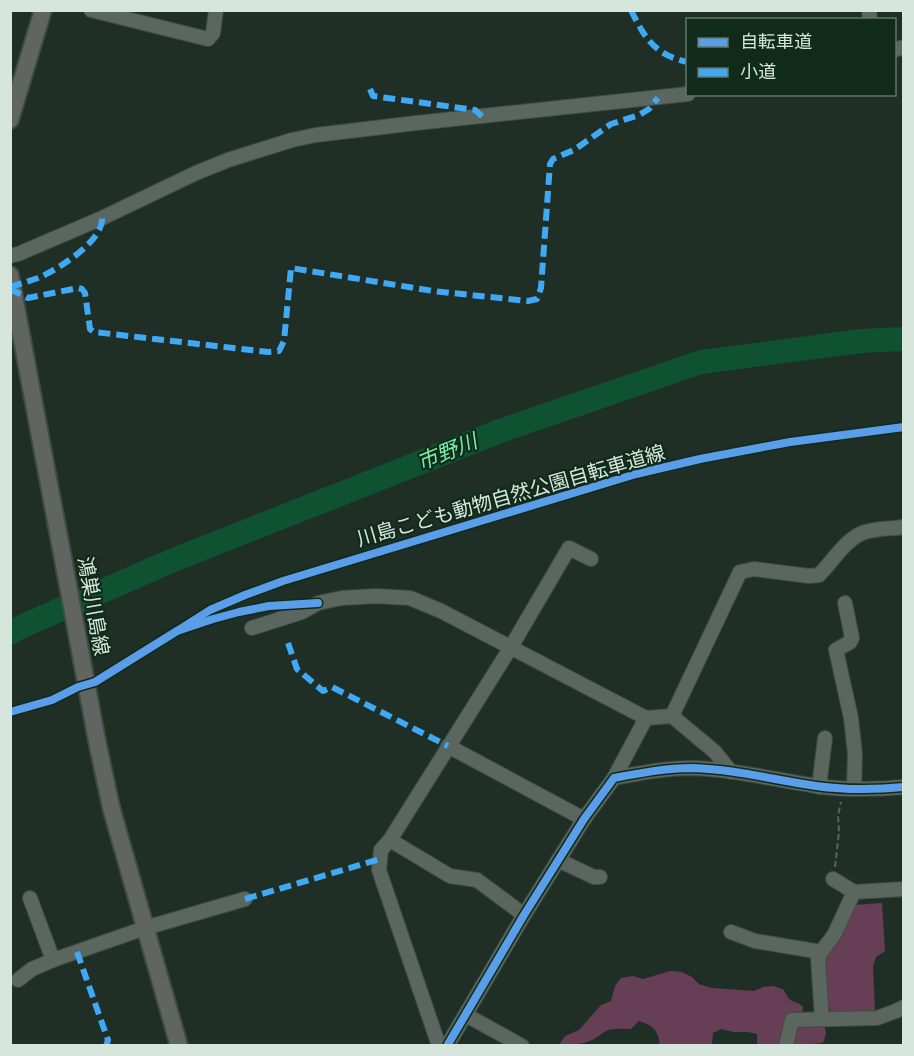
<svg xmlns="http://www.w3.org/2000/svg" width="914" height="1056" viewBox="0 0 914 1056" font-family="Karla,'Noto Sans JP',sans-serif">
	<rect width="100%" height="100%" fill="#202f26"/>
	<g fill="#663e56">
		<polygon points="882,903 885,951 876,957 873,967 875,1010 836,1013 830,1011 828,1004 825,956 843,932 854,905"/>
		<path d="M670,971L682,972L692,977L699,984L712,988L754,991L763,987L774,986L784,990C791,1006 794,998 803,1007L802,1013V1019L822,1024L825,1028L826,1034L823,1043L799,1045H757V1034L748,1032H733L721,1029L713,1033L712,1045L660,1046C658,1030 654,1026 639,1021L631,1029C623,1029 613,1028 606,1031C602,1033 598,1037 594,1039C583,1045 571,1045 559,1045L565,1036L579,1030L601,1005L611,1001L615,986L621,978L633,976L643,979Z"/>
	</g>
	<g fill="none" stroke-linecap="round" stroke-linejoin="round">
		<polyline stroke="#0e5231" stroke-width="24" points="10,633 25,625 171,561 500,431 701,362 861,341 904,339"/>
		<g stroke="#3f4c44" stroke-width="16">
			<g id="minor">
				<polyline points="91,10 208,39 213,33 216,10"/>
				<polyline points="869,10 870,20"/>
				<polyline points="894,50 904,47"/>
				<polyline points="10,256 18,254 102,218 196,173 228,160 292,140 316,135 416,123 688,94"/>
				<polyline points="845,603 852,638 850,642 836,650 851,718 855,754 854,789"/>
				<polyline points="252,628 302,612 318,603 342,598 376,596 410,598 441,611 646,718 672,716 715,752 731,772"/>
				<path d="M672,716L740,572L754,569L809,576L819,575C832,562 844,542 860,534C872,528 890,529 904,527"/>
				<polyline points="448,746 584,819"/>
				<polyline points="614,778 646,718"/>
				<polyline points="819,787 825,738"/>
				<polyline points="390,840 450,876 477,880 524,915"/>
				<polyline points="558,860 594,877 600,877"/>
				<polyline points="833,879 854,892"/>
				<polyline points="30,898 53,960"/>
				<polyline points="731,932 755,941 821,952"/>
				<polyline points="18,980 32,969 53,960 145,928 245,899"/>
				<polyline points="466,1015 522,1046"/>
				<polyline points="822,1019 818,958 821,952 834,935 854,892 904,889"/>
				<polyline points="439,1046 379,870 381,850 390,840 511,647 569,548 591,559"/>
				<path d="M447,1046L524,915L584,819L614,778C640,773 666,768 692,768C733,769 775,780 816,786C845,790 874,790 904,787"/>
				<polyline points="786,1046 792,1020 877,1018 896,1011 904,1007"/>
			</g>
		</g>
		<g stroke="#3f4c44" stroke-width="20">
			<g id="major">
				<polyline points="10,120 43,10"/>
				<polyline points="10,275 97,741 111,807 179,1046"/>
			</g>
		</g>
		<polyline stroke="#58645d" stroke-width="2" stroke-dasharray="6 3" stroke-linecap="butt" points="835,867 839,832 838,815 841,802"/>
		<use href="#minor" stroke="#5a665e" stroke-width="14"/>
		<use href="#major" stroke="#616562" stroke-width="16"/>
		<g stroke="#3fa9f5" stroke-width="6" stroke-dasharray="12 6" stroke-linecap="butt">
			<path d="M631,10C645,39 655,55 688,62"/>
			<polyline points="370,89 373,96 475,110 483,117"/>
			<path d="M10,287C20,284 29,281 38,278C57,270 104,241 102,218"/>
			<polyline points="10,289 28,298 78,288 82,289 85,293 90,329 94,332 268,352 279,351 284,341 291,268 433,291 528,301 537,299 541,288 550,164 553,159 574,150 611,124 639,115 649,109 658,98"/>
			<polyline points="288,643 297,669 323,691 332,687 448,746"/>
			<polyline points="245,899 380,859"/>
			<polyline points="77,952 108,1040 106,1046"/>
		</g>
		<g stroke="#102b1b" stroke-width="11">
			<g id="cycleway">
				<polyline points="177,631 210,610 245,595 283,581 636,474 700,459 790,442 904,427"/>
				<polyline points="10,712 52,700 78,687 95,682 177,631 213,619 239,612 269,606 318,603"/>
				<path d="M447,1046L524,915L584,819L614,778C640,773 666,768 692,768C733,769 775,780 816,786C845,790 874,790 904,787"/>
			</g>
		</g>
		<use href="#cycleway" stroke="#5a9eea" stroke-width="8"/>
	</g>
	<g text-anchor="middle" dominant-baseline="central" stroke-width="4.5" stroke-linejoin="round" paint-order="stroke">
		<g font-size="20" fill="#d7e6dc" stroke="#102b1b">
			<text transform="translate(511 496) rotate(-16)">川島こども動物自然公園自転車道線</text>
			<text transform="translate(93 606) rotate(80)">鴻巣川島線</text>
		</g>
		<g font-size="21" font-style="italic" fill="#79eea9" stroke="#102b1b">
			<text transform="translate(447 452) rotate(-22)">市野川</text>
		</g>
	</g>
	<rect width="914" height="1056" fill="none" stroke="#d7e6dc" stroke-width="24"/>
	<rect x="686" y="18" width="210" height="78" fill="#102b1b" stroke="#607668" stroke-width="1.5"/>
	<rect x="698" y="38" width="30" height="9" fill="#5a9eea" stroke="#607668" stroke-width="1.5"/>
	<text x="740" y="48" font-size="18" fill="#d7e6dc">自転車道</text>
	<rect x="698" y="68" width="30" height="9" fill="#3fa9f5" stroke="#607668" stroke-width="1.5"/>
	<text x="740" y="78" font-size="18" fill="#d7e6dc">小道</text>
</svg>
